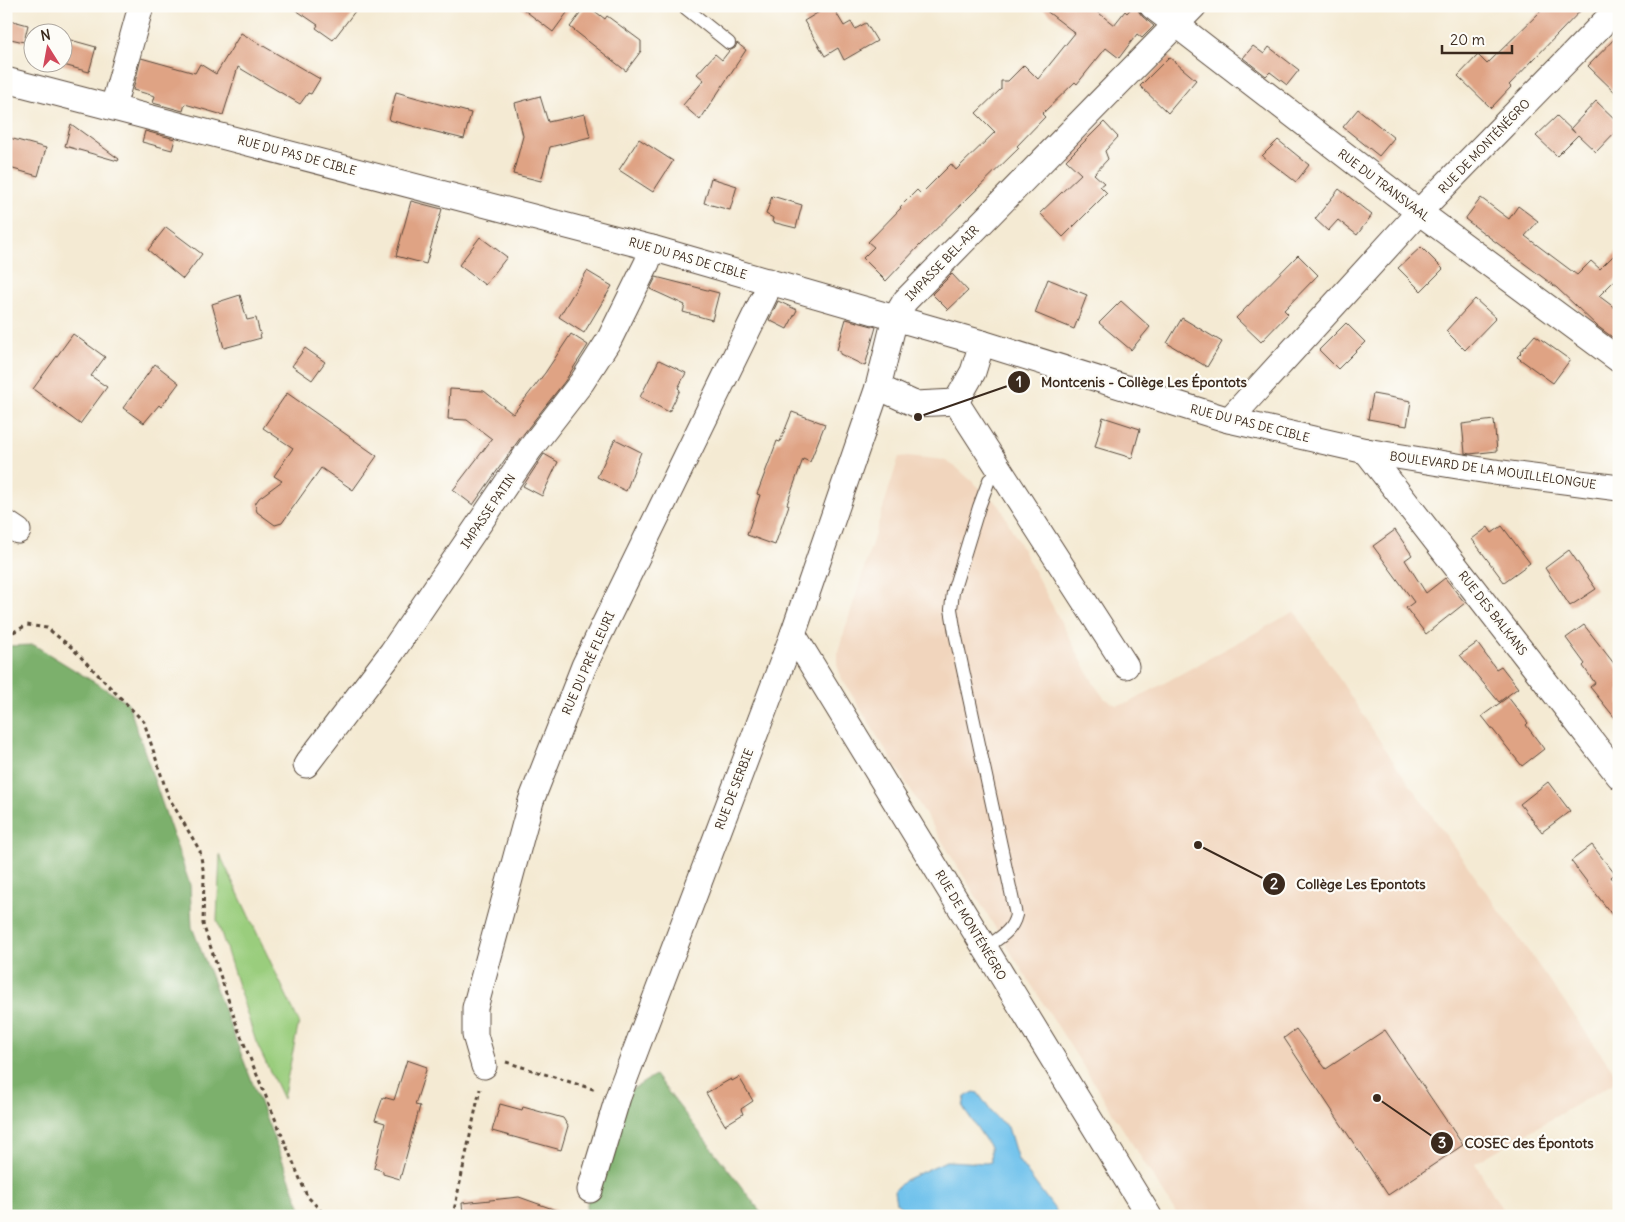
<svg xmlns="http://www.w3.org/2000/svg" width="1625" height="1222" viewBox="0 0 1625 1222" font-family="Delius,sans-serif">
	<rect width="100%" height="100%" fill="#fdfcf7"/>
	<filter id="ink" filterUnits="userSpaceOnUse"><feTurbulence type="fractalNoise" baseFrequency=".02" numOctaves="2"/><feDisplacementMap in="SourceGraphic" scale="10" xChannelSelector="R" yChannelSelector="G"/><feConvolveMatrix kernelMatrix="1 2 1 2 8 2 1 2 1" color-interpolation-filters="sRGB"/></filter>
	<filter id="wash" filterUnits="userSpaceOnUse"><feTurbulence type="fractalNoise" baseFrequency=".0096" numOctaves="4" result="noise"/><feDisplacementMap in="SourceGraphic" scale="20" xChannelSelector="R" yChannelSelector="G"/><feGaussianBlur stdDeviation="1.12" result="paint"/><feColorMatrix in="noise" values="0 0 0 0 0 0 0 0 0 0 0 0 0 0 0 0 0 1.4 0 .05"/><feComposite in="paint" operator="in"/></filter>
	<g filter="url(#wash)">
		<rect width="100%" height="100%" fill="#f4ead3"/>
		<polygon fill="#f1d5bd" points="908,456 944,460 957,468 1000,506 1010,526 1094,684 1104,698 1116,705 1128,703 1295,611 1303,625 1312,637 1391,758 1619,1079 1619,1080 1475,1163 1506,1216 1178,1216 998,932 842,679 837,665 837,655 899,457"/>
		<polygon fill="#9acd7d" stroke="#6a7c4e" points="220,855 299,1022 283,1099 256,1042 217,920"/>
		<g fill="#7bb06c" stroke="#5b6d45">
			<polygon points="34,645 128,703 190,885 192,927 304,1216 6,1216 6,646"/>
			<polygon points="655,1075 764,1216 585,1216 604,1108"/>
		</g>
		<polygon fill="#71c2ec" stroke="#567685" points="974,1092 978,1093 995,1117 1008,1127 1018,1160 1056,1211 1058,1216 912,1216 896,1203 894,1191 905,1180 946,1161 986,1163 991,1162 990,1147 963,1107 965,1097"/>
		<g id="blocks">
			<g fill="#dfa384">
				<polygon points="290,6 359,6 333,40 316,28 318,25"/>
				<polygon points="519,6 572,6 553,32"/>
				<polygon points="586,6 588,6 605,19 607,16 641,41 641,51 626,71 570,27"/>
				<polygon points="829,6 832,6 844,26 851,22 855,29 866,23 877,41 844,60 838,48 825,56 804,21"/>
				<polygon points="1040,6 1090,6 1114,25 1125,11 1127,13 1133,6 1138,6 1139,12 1143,17 1154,26 1142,38 1137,34 1119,58 1106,48 1077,84 1075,82 1042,114 1045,117 1017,146 1019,148 919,246 886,281 863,258 874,247 868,242 901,208 900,207 917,190 921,194 951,164 956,170 995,132 976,113 1001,89 1001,81 1008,81 1024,65 1038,79 1075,33"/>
				<polygon points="1546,6 1585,6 1509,85 1511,87 1491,108 1458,76 1478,55 1487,64"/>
				<polygon points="6,19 28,25 24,42 6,38"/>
				<polygon points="241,33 320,79 311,94 308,93 300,104 238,67 223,115 185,104 183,111 153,103 155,96 133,90 141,58 195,73 200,64 216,74"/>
				<polygon points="1619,34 1619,96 1588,66"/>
				<polygon points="67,39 96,47 89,72 60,64 62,62 62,56"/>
				<polygon points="737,43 746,50 700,120 683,105 704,80 697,74 715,54 722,60 729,51 735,48"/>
				<polygon points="1253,46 1264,54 1269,47 1299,70 1287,85 1270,72 1266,76 1243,58"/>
				<polygon points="1169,57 1196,80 1168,113 1140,86"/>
				<polygon points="396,92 471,113 464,139 389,120"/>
				<polygon points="540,96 548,122 585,114 590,137 550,147 541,181 513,174 523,136 515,103"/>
				<polygon points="1596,101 1619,123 1619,128 1596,152 1578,135 1557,156 1536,136 1557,116 1575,133 1571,128"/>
				<polygon points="1358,109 1394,138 1379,156 1343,127"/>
				<polygon points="1104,122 1118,137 1105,151 1108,159 1094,174 1104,183 1100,186 1107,193 1063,237 1040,213 1081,174 1066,160"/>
				<polygon points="71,124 119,159 118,161 65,146"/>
				<polygon points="145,131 175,139 172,150 142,142"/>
				<polygon points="6,137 46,148 38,176 6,167"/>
				<polygon points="639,139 673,161 653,192 619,170"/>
				<polygon points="1278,140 1309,165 1296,182 1262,156"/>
				<polygon points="711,178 737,186 730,210 704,203"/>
				<polygon points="1339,189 1372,215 1357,235 1338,220 1328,231 1315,219"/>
				<polygon points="772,196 802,205 796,228 772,222 773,218 766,214"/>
				<polygon points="1481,198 1509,219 1518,206 1538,221 1525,236 1577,275 1591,261 1600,269 1619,250 1619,276 1599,296 1615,308 1619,302 1619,342 1597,326 1557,288 1465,219"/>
				<polygon points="411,201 442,209 426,264 396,256"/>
				<polygon points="166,227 202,254 183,279 148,250"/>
				<polygon points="480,237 507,257 485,285 459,265"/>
				<polygon points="1421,247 1443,269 1421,291 1398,268"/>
				<polygon points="1298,255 1318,275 1284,310 1288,314 1261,342 1236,318"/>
				<polygon points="587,271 612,286 584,333 559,317"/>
				<polygon points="952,274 968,291 948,310 932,294"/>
				<polygon points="656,277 719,293 712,320 683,312 685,305 650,289"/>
				<polygon points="1048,279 1087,295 1074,329 1035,313"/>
				<polygon points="240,295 247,320 256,318 261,338 224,348 212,304"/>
				<polygon points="1475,299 1496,318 1465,350 1446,331"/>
				<polygon points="778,301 797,310 787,329 769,320"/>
				<polygon points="1121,301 1150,327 1131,350 1099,323"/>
				<polygon points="1182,318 1222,342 1207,367 1167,343"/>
				<polygon points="846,319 876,327 865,366 840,354 840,351 837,350"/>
				<polygon points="1346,323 1365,342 1338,369 1319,350"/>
				<polygon points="73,334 105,357 91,376 107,387 80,424 33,389"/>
				<polygon points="571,334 588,345 565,381 518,441 473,505 453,490 492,439 467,420 448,419 450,389 484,391 513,414 545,373"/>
				<polygon points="1535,335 1570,360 1553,383 1517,357 1521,353 1520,352"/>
				<polygon points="305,348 325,362 312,380 292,366"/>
				<polygon points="659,360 686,373 678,388 680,390 669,412 640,397"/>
				<polygon points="155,364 179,383 161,407 159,405 144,423 123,408"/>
				<polygon points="287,393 377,456 353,490 321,468 282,523 275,525 257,512 255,504 259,498 282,481 274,476 293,448 263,428"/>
				<polygon points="1373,394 1411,401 1407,426 1368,419"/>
				<polygon points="792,412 825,424 810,462 803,459 787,504 789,505 775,545 747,535 760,495 757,494 777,441 780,442"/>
				<polygon points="1103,417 1140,429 1132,458 1095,447"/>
				<polygon points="1494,420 1497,451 1470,454 1465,453 1462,424"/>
				<polygon points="615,439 641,452 626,491 597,477"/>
				<polygon points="544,454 558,462 542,496 523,486"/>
				<polygon points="1502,526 1530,563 1504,582 1472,539 1488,527 1492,533"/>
				<polygon points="1395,530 1412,555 1405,560 1426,593 1445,578 1465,603 1426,634 1406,608 1414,602 1373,546"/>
				<polygon points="1569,550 1596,589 1570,606 1545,568"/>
				<polygon points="1584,625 1619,670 1619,723 1590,687 1595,683 1583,666 1585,664 1566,638"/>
				<polygon points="1477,643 1496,669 1501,666 1518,688 1499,702 1460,655"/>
				<polygon points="1508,697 1528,723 1526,725 1544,749 1522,766 1482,716"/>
				<polygon points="1548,782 1570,811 1542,832 1520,804"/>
				<polygon points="1592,845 1615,874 1611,877 1619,888 1619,924 1571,861"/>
				<polygon points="1296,1029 1326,1069 1385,1030 1463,1145 1388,1195 1284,1038"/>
				<polygon points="407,1060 427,1067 415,1105 420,1106 400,1179 383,1174 383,1171 374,1168 385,1123 375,1120 383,1097 394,1100"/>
				<polygon points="739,1077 753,1101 741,1109 743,1114 725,1125 706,1093 731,1079 732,1081"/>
				<polygon points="500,1104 522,1110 523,1107 563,1118 568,1126 561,1150 492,1131"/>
				<polygon points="519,1197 564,1213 564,1216 463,1216 462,1203"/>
			</g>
		</g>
	</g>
	<g filter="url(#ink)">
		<use href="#blocks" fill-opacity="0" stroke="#574739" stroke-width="1"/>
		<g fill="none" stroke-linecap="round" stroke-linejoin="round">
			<g stroke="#574739" stroke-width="14">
				<g id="service">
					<polyline points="683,6 729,43"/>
					<path d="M985,948C999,938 1012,932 1016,915L955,633L951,609L953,592L979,507L989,480L1000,471"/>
				</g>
			</g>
			<g stroke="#574739" stroke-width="27">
				<g id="minor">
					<polyline points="1152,6 1419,212 1619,360"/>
					<polyline points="6,80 652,248 982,343 1229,420 1366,451 1494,472 1619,488"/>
					<polyline points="113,107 141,6"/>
					<polyline points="878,387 915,404 956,402"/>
					<polyline points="956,402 1126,666"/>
					<polyline points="956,402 973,372 982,343"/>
					<polyline points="1229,420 1419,212 1619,7"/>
					<polyline points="1366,451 1619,776"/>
					<polyline points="6,523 18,531"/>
					<polyline points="793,634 1149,1216"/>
					<polyline points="306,765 392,652 530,449 582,382 609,340 647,263 652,248"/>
					<polyline points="484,1066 475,1035 475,1008 531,801 584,666 765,295 769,281"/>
					<polyline points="590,1190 618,1097 793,634 878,387 895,318 905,301 1194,6"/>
				</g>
			</g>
			<g stroke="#574739" stroke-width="3" stroke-dasharray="4 4" stroke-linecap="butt">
				<polyline points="6,636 27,625 47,628 71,647 144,722 168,796 200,851 204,875 203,924 238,1029 307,1196 326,1216"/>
				<polyline points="506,1062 596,1090"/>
				<polyline points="452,1216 455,1206 480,1089"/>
			</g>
			<use href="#service" stroke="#fff" stroke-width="12"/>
			<use href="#minor" stroke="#fff" stroke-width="25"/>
		</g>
	</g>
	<g text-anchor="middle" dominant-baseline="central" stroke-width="4.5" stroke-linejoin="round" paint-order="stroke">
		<g font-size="12" fill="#3b2a1e" stroke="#fdfcf7">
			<text transform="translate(1484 146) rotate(-46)">RUE DE MONTÉNÉGRO</text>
			<text transform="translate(297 155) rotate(15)">RUE DU PAS DE CIBLE</text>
			<text transform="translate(1384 185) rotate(37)">RUE DU TRANSVAAL</text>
			<text transform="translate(688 258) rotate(16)">RUE DU PAS DE CIBLE</text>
			<text transform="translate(942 263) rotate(-46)">IMPASSE BEL-AIR</text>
			<text transform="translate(1250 423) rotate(14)">RUE DU PAS DE CIBLE</text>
			<text transform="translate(1493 470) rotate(8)">BOULEVARD DE LA MOUILLELONGUE</text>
			<text transform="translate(488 511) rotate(-56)">IMPASSE PATIN</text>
			<text transform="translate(1493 613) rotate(52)">RUE DES BALKANS</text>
			<text transform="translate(588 663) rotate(-66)">RUE DU PRÉ FLEURI</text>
			<text transform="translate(734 789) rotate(-69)">RUE DE SERBIE</text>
			<text transform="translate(971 925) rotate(59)">RUE DE MONTÉNÉGRO</text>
		</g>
	</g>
	<path fill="none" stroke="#3b2a1e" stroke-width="2" d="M918 417L1019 382M1198 845L1274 884M1377 1098L1442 1143"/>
	<g fill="#3b2a1e" stroke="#fdfcf7" stroke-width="2">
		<circle cx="918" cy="417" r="5"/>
		<circle cx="1198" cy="845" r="5"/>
		<circle cx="1377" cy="1098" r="5"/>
		<circle cx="1019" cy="382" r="12"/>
		<circle cx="1274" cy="884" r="12"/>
		<circle cx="1442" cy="1143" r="12"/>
	</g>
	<g font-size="15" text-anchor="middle" font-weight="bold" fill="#fff">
		<text x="1019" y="387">1</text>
		<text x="1274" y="889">2</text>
		<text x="1442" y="1148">3</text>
	</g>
	<g font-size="14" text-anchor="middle" font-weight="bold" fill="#3b2a1e" stroke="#fdfcf7" stroke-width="4.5" stroke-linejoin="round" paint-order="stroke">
		<text x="1144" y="387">Montcenis - Collège Les Épontots</text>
		<text x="1361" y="889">Collège Les Epontots</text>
		<text x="1529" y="1148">COSEC des Épontots</text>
	</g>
	<rect width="1625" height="1222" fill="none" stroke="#fdfcf7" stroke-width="25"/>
	<g transform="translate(48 48) rotate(349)"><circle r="24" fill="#fdfcf7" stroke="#afa8a0"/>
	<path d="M0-4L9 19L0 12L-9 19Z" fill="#d1495b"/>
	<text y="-8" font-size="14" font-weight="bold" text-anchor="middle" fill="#3b2a1e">N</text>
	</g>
	<path d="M1442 45v8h70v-8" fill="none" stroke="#3b2a1e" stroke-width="2.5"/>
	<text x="1450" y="45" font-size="15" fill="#3b2a1e" stroke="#fdfcf7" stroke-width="4" paint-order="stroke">20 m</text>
</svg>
